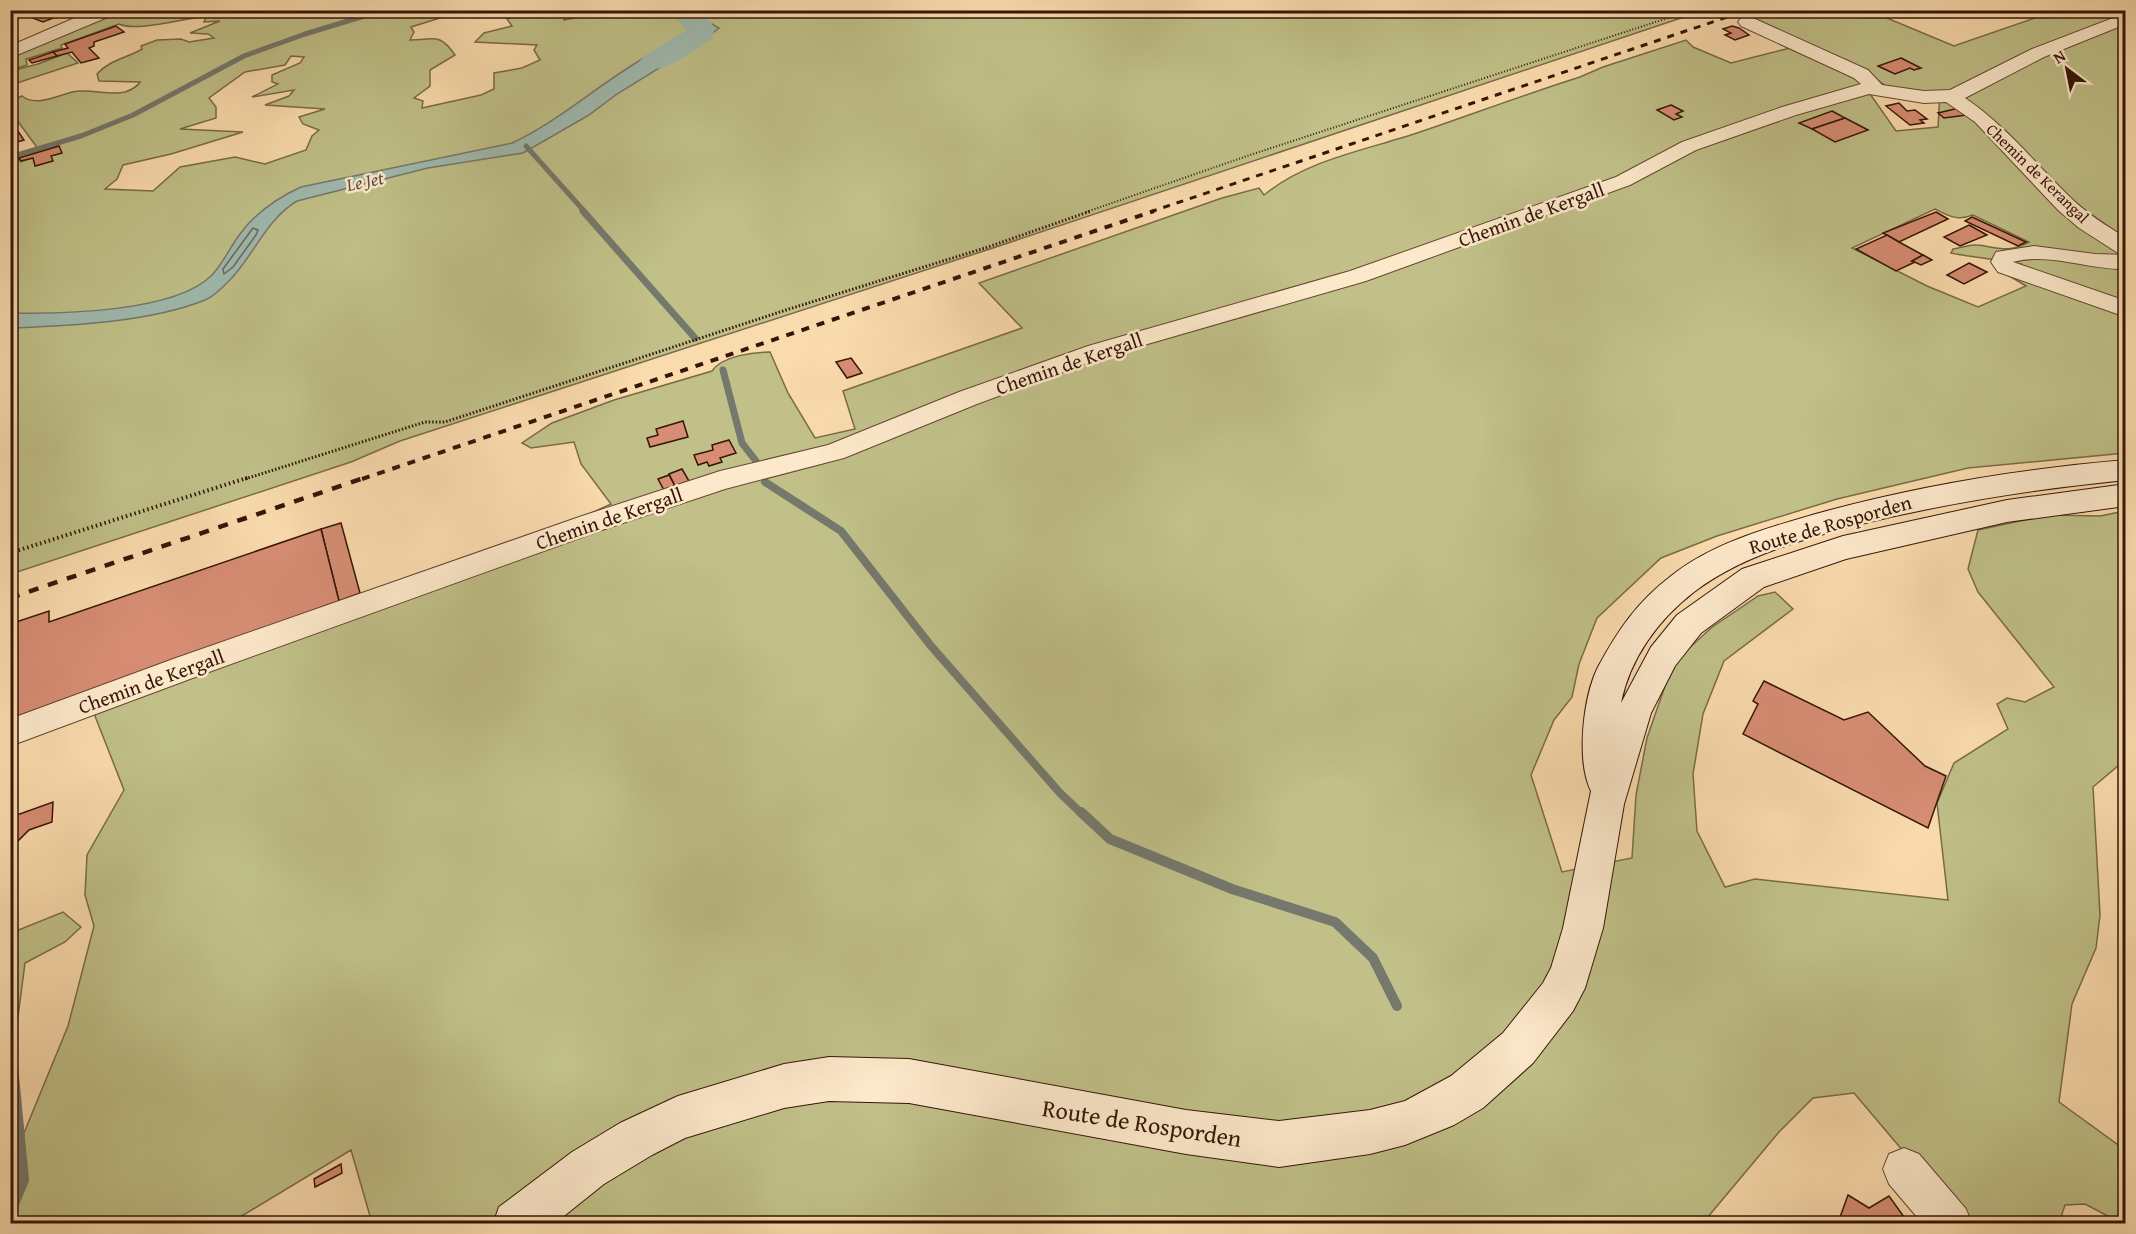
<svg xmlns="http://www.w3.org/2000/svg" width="2136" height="1234" viewBox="0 0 2136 1234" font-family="'Gentium Book Plus',serif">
	<rect width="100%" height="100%" fill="#fadbad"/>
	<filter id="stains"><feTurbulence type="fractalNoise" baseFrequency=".00333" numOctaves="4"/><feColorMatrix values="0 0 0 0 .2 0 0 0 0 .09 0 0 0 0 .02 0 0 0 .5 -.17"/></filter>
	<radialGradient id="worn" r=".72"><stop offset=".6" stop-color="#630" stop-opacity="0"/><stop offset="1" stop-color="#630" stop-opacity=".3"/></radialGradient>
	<g fill="#c0c088" stroke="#7a6a48" stroke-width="1.5" fill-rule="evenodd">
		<path d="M612,10L1702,11L990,249L400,441L351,462L11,574V161L18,159L21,162L32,158L36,146L11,112V101L22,96C35,107 57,96 72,92C89,88 108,96 125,92C131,90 137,87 140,82L99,81L97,74C111,59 125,59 142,49L141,46L157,40L181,39L189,42L214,38L208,34L190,33L220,21L204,22L206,18L202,17C181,19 136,32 119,24L61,45L62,48L26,59L27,65L11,70V57L121,11H480L456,13L411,27L414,32L410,40C434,40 439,32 455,55L430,70V86L414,98L423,101L422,108L481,95L494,89V73L522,68L540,60L534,50L537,45L475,42L484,33L512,26L507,19L532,11H565L564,20ZM291,56L304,57L300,63L272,75V82L278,84L252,97L294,90L289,96L265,105L325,109L299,117L303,124L319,130L312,136L306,150L265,164L235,157L180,167L153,191L105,189L117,179L123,165L171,154L243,132L180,129L216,118V107L209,98L245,72L285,65Z"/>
		<path d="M1776,11H1870L1954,46L2055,11H2125V453L1968,468L1837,499L1717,536L1661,558L1597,618L1579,664L1572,697L1554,720L1531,775L1562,872L1632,858L1636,795L1647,738L1673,663L1711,628L1758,596L1775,592L1793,609L1724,661L1703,714L1693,774L1697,831L1725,887L1755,879L1948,900L1937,803L1954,763L2008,729L1997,704L2007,698L2025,702L2054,687L1978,592L1968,569L1978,530L2048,515L2100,516L2125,511V760L2093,787L2100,915L2096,948L2072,1004L2059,1102L2125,1150V1223H2121L2085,1204L2065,1205L2059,1223H1964L1854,1093L1813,1098L1779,1132L1702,1224L372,1223L351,1150L230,1223L11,1224L10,1167L68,1026L94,926L85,895L87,855L124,790L93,711L433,585L611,504L581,464L574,442L531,448L522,443L552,423L614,400L712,371C722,356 753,352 770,352L788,393L815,438L855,429L843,391L1022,328L979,283L1222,198L1259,188L1264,195C1308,159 1367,150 1420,132C1473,114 1526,94 1580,77L1603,67L1686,40L1693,47L1731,63L1790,48L1861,81L1896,131L1938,127L1940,93L1890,89L1865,71L1752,19ZM1935,209C1949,216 1957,221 1973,215L2029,242C2007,254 1999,247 1977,245C1970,244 1961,248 1953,249L1951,253C1975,258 1997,259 2021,264L2006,274L2026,286L1978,307L1927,286L1852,248Z"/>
		<polygon points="67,53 78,63 11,85 11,71 38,64"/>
		<polygon points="63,912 81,927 65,942 25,963 13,1055 11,1056 11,933"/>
	</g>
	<path fill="#9fbaaf" stroke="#75786c" stroke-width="1.5" d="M707,21L719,28L703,41L617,94L589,115L523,153L428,168L297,201C265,220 253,258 227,283C221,289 213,297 205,300C151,322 69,326 11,328V311L12,313C63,314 174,312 211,276C223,264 230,247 240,234C256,212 277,198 301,187L512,143C559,121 599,84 644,58C659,50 683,44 691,29L688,25Z"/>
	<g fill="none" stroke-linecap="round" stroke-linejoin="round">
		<polygon stroke="#6a685b" stroke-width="1.5" points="253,228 258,230 256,235 233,267 224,274 223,269"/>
		<g stroke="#75786c" stroke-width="5">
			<polyline points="526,146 585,212"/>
			<polyline points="10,165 17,155 81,136 133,115 244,56 305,34 384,10"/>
		</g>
		<g stroke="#75786c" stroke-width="7">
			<polyline points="583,211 695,338"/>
			<polyline points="723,370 742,443 756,461"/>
		</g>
		<polyline stroke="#75786c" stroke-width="8" points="765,482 841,531 931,646 1060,793 1082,814"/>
		<g stroke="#75786c" stroke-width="10">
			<polyline points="1081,812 1110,839 1232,889 1335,922 1373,958 1397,1006"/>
			<polyline points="10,1034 24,1180 10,1214"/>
		</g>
		<path fill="#9fbaaf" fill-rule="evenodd" d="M668,10H700L712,23L714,34L710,40C690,52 667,74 644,68L639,62L644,56L687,30Z"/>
	</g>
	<g fill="#d78d74" stroke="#351507" stroke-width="1.5">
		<polygon points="47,10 74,10 43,22 30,17"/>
		<polygon points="116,26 124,32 94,42 94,46 89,48 99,58 81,63 72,52 57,56 53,52 68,48 65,44"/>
		<polygon points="1732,26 1739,28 1749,35 1735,40 1725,35 1731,33 1723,29"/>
		<polygon points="53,52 57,56 32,63 29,60"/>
		<polygon points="1901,58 1921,68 1914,70 1910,68 1895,74 1878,66"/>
		<polygon points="1899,103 1907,111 1915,110 1927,119 1920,120 1924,123 1910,125 1886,106"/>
		<polygon points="1671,105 1683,111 1676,114 1682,117 1674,120 1657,110"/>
		<polygon points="1959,108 1967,115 1944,118 1938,113"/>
		<polygon points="1832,111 1845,118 1812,129 1799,123"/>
		<polygon points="1845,118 1868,130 1835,142 1812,129"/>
		<polygon points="13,124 24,140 10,144 10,125"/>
		<polygon points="59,146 62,153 51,156 53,161 35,166 33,158 21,161 19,158"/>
		<polygon points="1936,212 1948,219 1899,242 1883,233"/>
		<polygon points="1972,217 2026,242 2018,246 1965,221"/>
		<polygon points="1969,225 1987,235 1960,246 1944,237"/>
		<polygon points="1887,235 1899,242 1923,255 1912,261 1915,262 1896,271 1856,249"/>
		<polygon points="1923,255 1932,260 1921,265 1912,261"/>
		<polygon points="1969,263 1987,272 1964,284 1947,275"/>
		<polygon points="851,358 862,373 847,378 836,362"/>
		<polygon points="683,421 688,437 650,447 647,438 658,435 656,429"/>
		<polygon points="729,440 736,453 720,458 722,462 709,466 707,462 698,465 694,455 713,450 712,445"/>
		<polygon points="682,469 689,481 675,486 669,474"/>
		<polygon points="669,475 676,488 665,492 658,479"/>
		<polygon points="341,523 360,593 339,601 321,529"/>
		<polygon points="321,529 339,601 10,719 10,636 16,634 16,622 49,611 49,622"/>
		<polygon points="1764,681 1844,720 1868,712 1925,766 1946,776 1928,828 1743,734 1758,704 1753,701"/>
		<polygon points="53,802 52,822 29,830 10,849 10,814 17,815"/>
		<polygon points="341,1164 342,1173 315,1187 314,1179"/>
		<polygon points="1848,1195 1869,1208 1889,1196 1909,1224 1845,1224 1839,1220"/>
	</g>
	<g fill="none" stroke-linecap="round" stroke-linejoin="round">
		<g stroke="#664630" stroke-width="2">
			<g id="street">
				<polygon points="93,10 117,10 115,14 10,58 10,46"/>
				<path d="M2126,13V24L2044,57L1965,98C2007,126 2037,166 2073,200C2089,215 2107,226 2126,238V255L2118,253L2079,228L2058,210L1975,122L1946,102L1924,103L1869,94L1796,115L1696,150L1630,185L1366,281L1106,356L977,404L844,458L725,489L602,530L198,676L10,746V719L176,658L582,516L720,471L828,445L959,392L1088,346L1350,271L1616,177L1682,142L1782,107L1861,84L1854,78L1741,26L1738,22L1741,18H1753L1868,70L1882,85L1924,91L1950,90L2032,49Z"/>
				<path d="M2034,246L2095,254L2126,255V269C2089,270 2049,252 2013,262L2126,301V317L1998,272L1991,262L1996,252Z"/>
				<polygon points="1904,1148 1919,1154 1966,1209 1972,1224 1923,1224 1889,1184 1883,1169 1889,1154"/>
			</g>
		</g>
		<g stroke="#351507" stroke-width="2">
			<path id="secondary" d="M2126,460V480C2035,489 1945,503 1857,525C1801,540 1741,556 1694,592C1658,620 1630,658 1621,703L1651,647L1677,615L1742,569L1843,536L2007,500L2126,484V506L2007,522L1846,559L1764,587L1701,633L1675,666L1651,713L1624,804L1603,928L1585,988L1573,1011L1533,1063L1483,1108L1454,1125L1405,1145L1370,1154L1279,1167L1186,1154L909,1103L829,1101L784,1108L685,1138L652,1155L604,1184L554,1224H493L499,1207L572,1152L620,1123L678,1096L784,1064L829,1057L909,1059L1186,1110L1279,1121L1370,1110L1405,1101L1451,1076L1503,1033L1543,983L1551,968L1563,928L1591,791C1576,761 1583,697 1598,667C1618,630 1637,602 1671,576C1711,544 1764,529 1812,515C1915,486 2019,469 2126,460Z"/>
		</g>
		<polyline stroke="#351507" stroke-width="2" stroke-dasharray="1 2" stroke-linecap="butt" points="1086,212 1250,155 1692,10"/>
		<polyline stroke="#351507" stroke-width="3" stroke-dasharray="1.5 2" stroke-linecap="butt" points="245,479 425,422 445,422 786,310 988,247 1091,211"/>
		<polyline stroke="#351507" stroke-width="4" stroke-dasharray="1.5 3" stroke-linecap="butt" points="10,553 250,477"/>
		<use href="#street" fill="#fce8ca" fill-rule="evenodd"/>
		<use href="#secondary" fill="#fce8ca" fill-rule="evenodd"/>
		<polyline stroke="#351507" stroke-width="3" stroke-dasharray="7 7" stroke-linecap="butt" points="1150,212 1748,10"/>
		<polyline stroke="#351507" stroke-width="4" stroke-dasharray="8 8" stroke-linecap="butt" points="362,479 1154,211"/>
		<polyline stroke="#351507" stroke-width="4.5" stroke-dasharray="10 10" stroke-linecap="butt" points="10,598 367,477"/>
	</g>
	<g text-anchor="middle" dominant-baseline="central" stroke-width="5" stroke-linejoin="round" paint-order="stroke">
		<g font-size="16" fill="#351507" stroke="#fce8ca">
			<text transform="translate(2038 173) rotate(44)">Chemin de Kerangal</text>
		</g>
		<g font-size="18" font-style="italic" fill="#5a4f42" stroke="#fce8ca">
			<text transform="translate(365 181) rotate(-12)">Le Jet</text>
		</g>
		<g font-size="20" fill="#351507" stroke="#fce8ca">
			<text transform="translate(1531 214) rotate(-20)">Chemin de Kergall</text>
			<text transform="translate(1069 363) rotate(-19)">Chemin de Kergall</text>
			<text transform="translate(609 518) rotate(-19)">Chemin de Kergall</text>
			<text transform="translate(1830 524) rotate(-16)">Route de Rosporden</text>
			<text transform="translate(151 681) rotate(-20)">Chemin de Kergall</text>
		</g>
		<g font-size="24" fill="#351507" stroke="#fce8ca">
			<text transform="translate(1142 1123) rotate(9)">Route de Rosporden</text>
		</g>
	</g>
	<rect width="2136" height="1234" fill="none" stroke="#fadbad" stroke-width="36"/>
	<rect x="12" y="12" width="2112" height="1210" fill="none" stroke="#351507" stroke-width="3"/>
	<rect x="18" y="18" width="2100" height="1198" fill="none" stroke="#351507" stroke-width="1.5"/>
	<g transform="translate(2067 69) rotate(328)" stroke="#fce8ca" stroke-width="4.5" paint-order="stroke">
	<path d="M0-4.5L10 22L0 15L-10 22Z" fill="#351507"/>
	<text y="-9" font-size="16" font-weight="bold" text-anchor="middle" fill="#351507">N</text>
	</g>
	<rect width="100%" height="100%" filter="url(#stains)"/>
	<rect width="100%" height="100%" fill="url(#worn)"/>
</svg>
